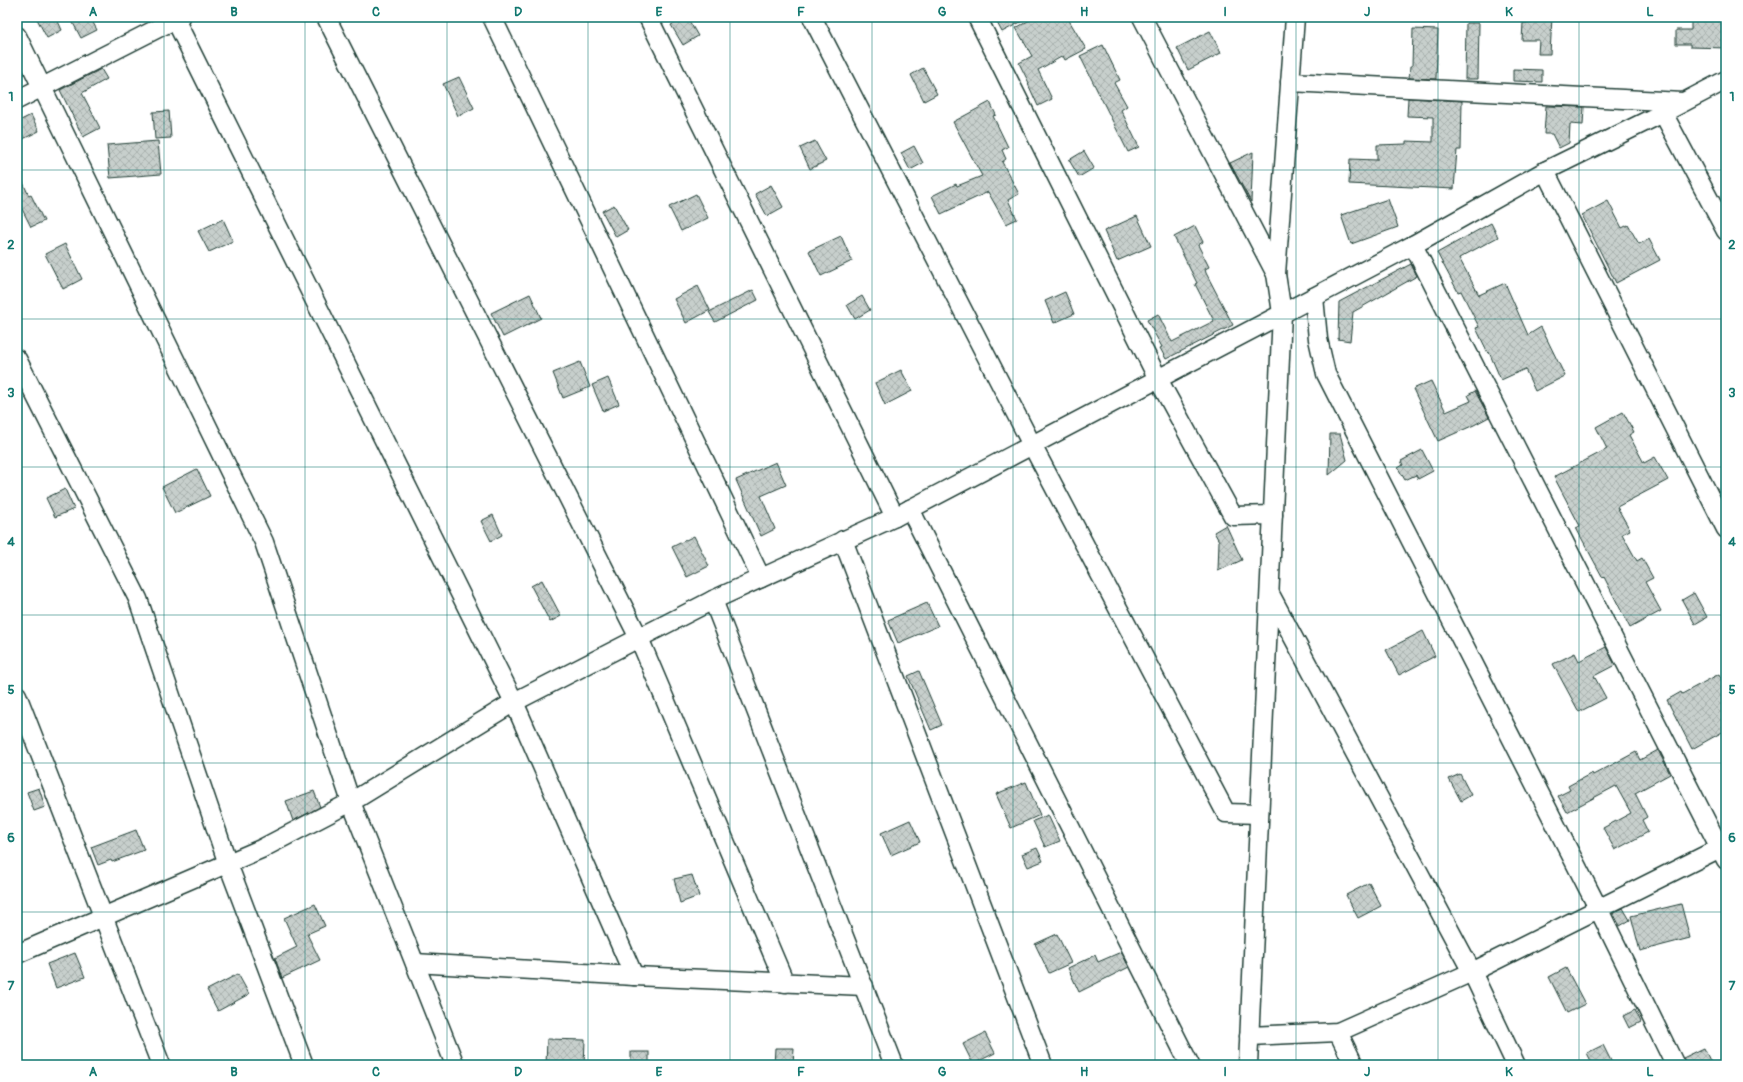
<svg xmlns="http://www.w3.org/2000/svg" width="1743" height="1082" viewBox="0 0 1743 1082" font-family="Pangolin,sans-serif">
	<defs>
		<pattern id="building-cross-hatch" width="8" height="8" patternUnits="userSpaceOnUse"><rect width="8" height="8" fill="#c7cfcc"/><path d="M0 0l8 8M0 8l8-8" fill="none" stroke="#aab3b0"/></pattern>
	</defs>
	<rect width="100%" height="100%" fill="#fff"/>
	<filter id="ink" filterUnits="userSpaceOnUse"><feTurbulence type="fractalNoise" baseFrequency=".025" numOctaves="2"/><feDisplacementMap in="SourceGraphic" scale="8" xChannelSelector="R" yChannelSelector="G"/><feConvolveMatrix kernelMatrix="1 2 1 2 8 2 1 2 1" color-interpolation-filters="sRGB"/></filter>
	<g filter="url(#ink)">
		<g fill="url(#building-cross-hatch)" stroke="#1f3d34">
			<polygon points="36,17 56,17 62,30 47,38"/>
			<polygon points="79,17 90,17 97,30 81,38 72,21"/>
			<polygon points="685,17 687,17 698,36 683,45 671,25"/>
			<polygon points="994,17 1030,17 1002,32"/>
			<polygon points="1035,17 1067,17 1086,49 1065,60 1063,56 1038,70 1052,99 1038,106 1028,84 1029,83 1019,63 1032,56 1016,28"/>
			<polygon points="1533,17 1552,17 1550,54 1538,54 1539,40 1522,40 1523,23 1533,23"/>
			<polygon points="1691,17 1726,18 1726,48 1690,47 1690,44 1676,44 1676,30 1691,30"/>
			<polygon points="1466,23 1479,23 1478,79 1465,79"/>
			<polygon points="1413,29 1438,30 1436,79 1409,78 1410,66 1412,66"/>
			<polygon points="1210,31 1221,53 1188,70 1177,48"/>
			<polygon points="1103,45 1120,80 1114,83 1127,106 1121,110 1139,147 1128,152 1080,56"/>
			<polygon points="923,68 937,94 924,101 911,75"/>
			<polygon points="101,69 107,79 82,93 100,128 83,137 60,90"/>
			<polygon points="1513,69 1542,70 1542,82 1513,81"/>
			<polygon points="459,77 474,108 458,116 443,84"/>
			<polygon points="1408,98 1462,101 1461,150 1457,150 1454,189 1349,184 1350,159 1377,160 1377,145 1406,144 1406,141 1433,142 1433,117 1407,116"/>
			<polygon points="990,102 996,115 993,116 1008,147 1002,150 1006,159 1002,162 1019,194 1008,200 1017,219 1006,224 988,192 941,214 932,196 956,184 957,186 982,176 953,122"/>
			<polygon points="1546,106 1584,107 1583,125 1570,124 1569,143 1559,148 1552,134 1544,134"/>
			<polygon points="169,111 171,138 155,139 153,112"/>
			<polygon points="31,115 39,131 17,142 17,122"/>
			<polygon points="158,141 161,174 110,178 107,145"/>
			<polygon points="815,141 826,161 810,169 800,148"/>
			<polygon points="914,146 923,163 910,170 901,153"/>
			<polygon points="1084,151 1094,168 1079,177 1069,160"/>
			<polygon points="1253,152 1251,202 1230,163"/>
			<polygon points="17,169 29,196 31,195 44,221 31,227 17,199"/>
			<polygon points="771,185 783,207 767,216 755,194"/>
			<polygon points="696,194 708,218 681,231 669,207"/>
			<polygon points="1388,199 1398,227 1351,244 1341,215"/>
			<polygon points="1608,201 1622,228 1628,225 1639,244 1649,239 1660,260 1616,283 1582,215"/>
			<polygon points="614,205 628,230 616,237 602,211"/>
			<polygon points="1137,216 1151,246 1117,261 1104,231"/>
			<polygon points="223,219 233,241 209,252 198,231"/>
			<polygon points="1491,223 1498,237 1459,258 1479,295 1505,283 1528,335 1541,327 1565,376 1535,391 1525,369 1501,380 1489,352 1488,353 1476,328 1479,327 1461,291 1458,292 1437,253"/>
			<polygon points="1195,226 1203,242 1198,245 1209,267 1205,269 1206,273 1233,325 1166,359 1160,348 1162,347 1147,320 1158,314 1172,342 1214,321 1195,284 1197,283 1174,237"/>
			<polygon points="841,236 852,261 821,276 809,251"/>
			<polygon points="65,244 82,279 63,289 45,254"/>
			<polygon points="1411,264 1417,276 1353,312 1350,341 1338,339 1339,302"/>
			<polygon points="698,286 710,310 686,323 674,299"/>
			<polygon points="753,290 758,300 715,322 709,312"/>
			<polygon points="1065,292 1074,314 1054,323 1045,301"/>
			<polygon points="530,294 541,318 503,337 491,313"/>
			<polygon points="862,296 870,310 855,319 847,305"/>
			<polygon points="580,362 590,387 563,398 553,373"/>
			<polygon points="901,370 912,391 885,405 875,383"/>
			<polygon points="608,378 619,404 603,411 592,385"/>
			<polygon points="1431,381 1446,412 1471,401 1468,395 1475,391 1489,417 1474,425 1438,441 1413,389"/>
			<polygon points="1623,412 1634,432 1629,435 1644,463 1655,457 1668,480 1617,507 1630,530 1622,534 1637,561 1642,558 1653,578 1645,582 1661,611 1630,628 1604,577 1603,578 1576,528 1580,526 1554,477 1607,449 1596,427"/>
			<polygon points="1330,434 1340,434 1347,460 1329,475"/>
			<polygon points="1422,450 1433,471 1418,479 1416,475 1405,480 1398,468 1403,465 1401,461"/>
			<polygon points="776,462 786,485 761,496 775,529 761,536 736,480"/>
			<polygon points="197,469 210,496 175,513 162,487"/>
			<polygon points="65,489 74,509 55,517 46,498"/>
			<polygon points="493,515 502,535 491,541 481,521"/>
			<polygon points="1226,525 1242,560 1218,571 1219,541 1214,532"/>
			<polygon points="694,536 709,566 687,577 672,547"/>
			<polygon points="542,580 561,616 550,622 531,586"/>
			<polygon points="1694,593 1707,617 1695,624 1682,600"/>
			<polygon points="927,603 938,626 898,643 888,620"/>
			<polygon points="1423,631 1435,656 1399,675 1386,650"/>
			<polygon points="1606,647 1615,665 1594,676 1606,698 1579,712 1553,664 1575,653 1579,661"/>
			<polygon points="919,671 942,725 931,730 908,676"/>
			<polygon points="1719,674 1726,688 1726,700 1722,702 1726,710 1726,730 1692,749 1667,700 1681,692 1682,694"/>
			<polygon points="1658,750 1670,774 1635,793 1647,817 1642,820 1648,832 1615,850 1603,828 1631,813 1616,786 1567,812 1558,796 1570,790 1568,786 1592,773 1593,775 1636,752 1640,760"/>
			<polygon points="1460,774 1471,795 1461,801 1449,779"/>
			<polygon points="1026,782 1040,815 1011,828 996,794"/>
			<polygon points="39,788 45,807 34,811 27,792"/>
			<polygon points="314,791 320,807 293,821 286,801"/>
			<polygon points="1048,815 1060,841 1045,847 1033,821"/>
			<polygon points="910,820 920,842 891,855 881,833"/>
			<polygon points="136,830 144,850 112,862 111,860 98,865 91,847"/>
			<polygon points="1037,848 1043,861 1028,867 1022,854"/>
			<polygon points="692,875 699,896 680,903 674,879"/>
			<polygon points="1369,883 1381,906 1358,918 1346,895"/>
			<polygon points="315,904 325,926 307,934 320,960 282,978 275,958 297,947 284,918"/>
			<polygon points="1681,904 1690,938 1640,951 1631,916"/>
			<polygon points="1623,908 1630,920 1620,926 1613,913"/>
			<polygon points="1057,934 1071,963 1049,973 1035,944"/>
			<polygon points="1121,952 1129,967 1079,992 1068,968 1095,955 1098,962"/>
			<polygon points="75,953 85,977 56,988 47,964"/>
			<polygon points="1566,968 1585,1004 1567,1013 1549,977"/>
			<polygon points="238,974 249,994 218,1011 207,990"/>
			<polygon points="1635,1010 1641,1022 1629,1028 1623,1016"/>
			<polygon points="985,1033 995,1053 973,1064 963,1044"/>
			<polygon points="547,1039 585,1040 584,1065 546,1065"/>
			<polygon points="1603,1045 1613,1065 1593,1065 1587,1053"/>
			<polygon points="775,1048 794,1048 793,1065 774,1065"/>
			<polygon points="1704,1048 1712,1065 1685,1065 1683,1058"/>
			<rect x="631" y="1052" width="18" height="13"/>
		</g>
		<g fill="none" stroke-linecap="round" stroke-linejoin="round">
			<g stroke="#1f3d34" stroke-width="21">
				<g id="street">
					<polyline points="174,17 514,702 634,976"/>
					<polyline points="326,17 639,638 785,983"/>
					<polyline points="492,17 761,578"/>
					<polyline points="648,17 895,517"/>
					<polyline points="812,17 1032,445 1226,813 1259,814"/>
					<polyline points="977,17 1158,379 1233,516 1273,515"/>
					<polyline points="1142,17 1276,274"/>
					<polyline points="17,36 264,542 351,802 455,1065"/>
					<polyline points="1290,82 1683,102"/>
					<polyline points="17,100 180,17"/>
					<polyline points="1663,113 1726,231"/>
					<polyline points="1545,171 1726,529"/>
					<polyline points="1413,245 1726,860"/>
					<polyline points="1314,297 1318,339 1326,374 1598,908 1675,1065"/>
					<polyline points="17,359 138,599 228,864 304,1065"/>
					<polyline points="910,509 1190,1065"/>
					<polyline points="843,540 1043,1065"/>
					<polyline points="1270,594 1472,972 1516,1065"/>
					<polyline points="713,600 894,1065"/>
					<polyline points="17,695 161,1065"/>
					<polyline points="17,954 261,849 351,802 514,702 713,600 895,517 1413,245 1545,171 1663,113 1726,80"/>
					<polyline points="415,963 634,976 864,986"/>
					<polyline points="1338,1032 1354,1065"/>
					<polyline points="1249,1036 1338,1032 1472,972 1726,845"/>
					<polyline points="1248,1065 1282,313 1276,274 1295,17"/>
				</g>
			</g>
			<use href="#street" stroke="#fff" stroke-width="18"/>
		</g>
	</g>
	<path fill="none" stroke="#0f766e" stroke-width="1" stroke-opacity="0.55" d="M164,17V1065M305,17V1065M447,17V1065M588,17V1065M730,17V1065M872,17V1065M1013,17V1065M1155,17V1065M1296,17V1065M1438,17V1065M1579,17V1065M17,170H1726M17,319H1726M17,467H1726M17,615H1726M17,763H1726M17,912H1726"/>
	<rect width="1743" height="1082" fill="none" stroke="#fff" stroke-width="44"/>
	<rect x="22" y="22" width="1699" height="1038" fill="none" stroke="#0f766e" stroke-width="1.5"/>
	<g font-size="13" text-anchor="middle" font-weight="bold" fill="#0f766e">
		<text x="93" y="16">A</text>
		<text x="234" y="16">B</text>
		<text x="376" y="16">C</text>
		<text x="518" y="16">D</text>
		<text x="659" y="16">E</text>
		<text x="801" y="16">F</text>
		<text x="942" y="16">G</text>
		<text x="1084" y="16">H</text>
		<text x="1225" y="16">I</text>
		<text x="1367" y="16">J</text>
		<text x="1509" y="16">K</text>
		<text x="1650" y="16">L</text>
		<text x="11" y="101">1</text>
		<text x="1732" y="101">1</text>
		<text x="11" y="249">2</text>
		<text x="1732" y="249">2</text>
		<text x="11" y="397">3</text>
		<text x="1732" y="397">3</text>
		<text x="11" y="546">4</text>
		<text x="1732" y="546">4</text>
		<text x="11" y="694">5</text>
		<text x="1732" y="694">5</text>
		<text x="11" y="842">6</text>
		<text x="1732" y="842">6</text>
		<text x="11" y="990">7</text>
		<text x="1732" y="990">7</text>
		<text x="93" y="1076">A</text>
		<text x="234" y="1076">B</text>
		<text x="376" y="1076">C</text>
		<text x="518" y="1076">D</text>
		<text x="659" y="1076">E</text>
		<text x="801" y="1076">F</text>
		<text x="942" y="1076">G</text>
		<text x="1084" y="1076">H</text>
		<text x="1225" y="1076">I</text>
		<text x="1367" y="1076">J</text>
		<text x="1509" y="1076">K</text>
		<text x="1650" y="1076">L</text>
	</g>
</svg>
